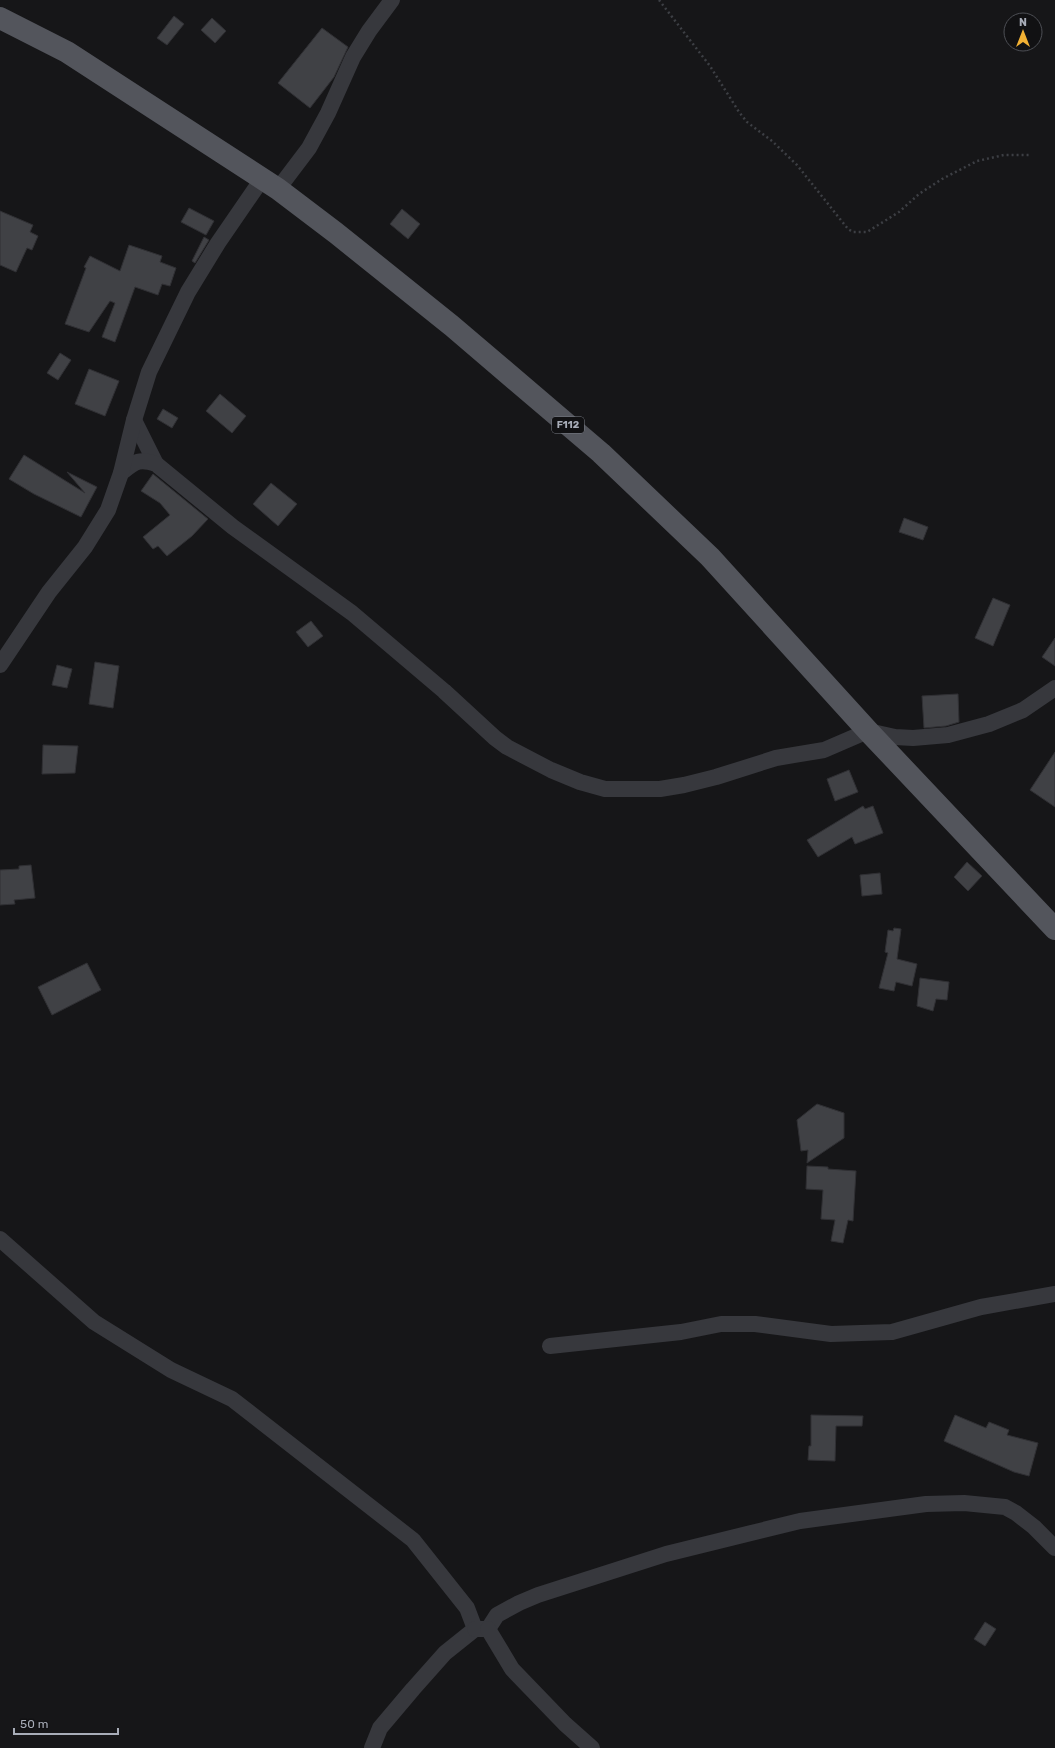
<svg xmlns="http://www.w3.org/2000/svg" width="1055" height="1748" viewBox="0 0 1055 1748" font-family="Rubik,sans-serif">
	<rect width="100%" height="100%" fill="#161618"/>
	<g fill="#404145" stroke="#303034">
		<polygon points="174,16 184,24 167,45 157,38"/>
		<polygon points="212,18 226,31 215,43 201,30"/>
		<polygon points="322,28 348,47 334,77 310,108 278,83"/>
		<polygon points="189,208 214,221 206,235 181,222"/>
		<polygon points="402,209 420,224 408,239 390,224"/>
		<polygon points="0,211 33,225 30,232 38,236 32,250 27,248 16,272 0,265"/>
		<polygon points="204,237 209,240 195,263 192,261"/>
		<polygon points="129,245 162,256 160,262 176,268 170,286 162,284 158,295 135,287 115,342 102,337 115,303 110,301 89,332 65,324 86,268 84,267 90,256 120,271"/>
		<polygon points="60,353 71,360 58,380 47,373"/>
		<polygon points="89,369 119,381 105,416 75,404"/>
		<polygon points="220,394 246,416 232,433 206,411"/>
		<polygon points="163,409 178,418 172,428 157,419"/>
		<polygon points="24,455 85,493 67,472 97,487 81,517 34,494 9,479"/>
		<polygon points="153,474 208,519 192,536 167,556 158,546 153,549 143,537 170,515 160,503 141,491"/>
		<polygon points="271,483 297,504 278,526 253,504"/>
		<polygon points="904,518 928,527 923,540 899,532"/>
		<polygon points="993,598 1010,605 993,646 975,638"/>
		<polygon points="311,621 323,636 308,647 296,632"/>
		<polygon points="1055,638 1055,666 1042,657"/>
		<polygon points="95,662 119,666 113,708 89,704"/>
		<polygon points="57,665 72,669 67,688 52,685"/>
		<polygon points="958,694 959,722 946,726 924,728 922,696"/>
		<polygon points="43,745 78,746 75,773 42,774"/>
		<polygon points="1055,752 1055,807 1030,790"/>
		<polygon points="849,770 858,792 835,801 827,779"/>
		<polygon points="863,806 865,809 873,806 883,833 855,844 852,837 818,857 807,840"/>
		<polygon points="967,862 982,876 968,891 954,877"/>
		<polygon points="31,865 35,898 14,900 15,904 0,905 0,870 19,869 19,866"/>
		<polygon points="880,873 882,894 862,896 860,875"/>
		<polygon points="894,928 901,929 897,959 917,964 912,986 896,982 894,991 879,988 888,953 885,952 888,930 893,931"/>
		<polygon points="87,963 101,990 52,1015 38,987"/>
		<polygon points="920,978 949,982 947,1000 936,999 933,1011 917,1006"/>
		<polygon points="817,1104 844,1113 844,1138 807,1163 808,1150 801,1151 797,1120"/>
		<polygon points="807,1166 828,1167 828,1169 856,1171 853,1221 848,1220 843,1243 831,1241 835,1220 821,1219 823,1190 806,1189"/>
		<polygon points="811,1415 863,1416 862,1426 836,1426 835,1461 808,1460 809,1446 811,1446"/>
		<polygon points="955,1415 986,1428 989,1422 1009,1430 1007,1435 1038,1443 1029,1476 1014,1472 944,1441"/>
		<polygon points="985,1622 996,1629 985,1646 974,1639"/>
	</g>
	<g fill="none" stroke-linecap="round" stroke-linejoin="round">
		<polyline stroke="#3d3f44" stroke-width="2.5" stroke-dasharray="2 3" stroke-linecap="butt" points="659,0 710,66 739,112 747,122 772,141 797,165 848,229 853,232 867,232 899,212 919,194 942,179 977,161 1004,155 1029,155"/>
		<g stroke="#37383d" stroke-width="16">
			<polyline points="278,189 309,148 328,113 353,57 369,31 392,0"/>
			<polyline points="134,420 156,464"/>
			<path d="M121,473C135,462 138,458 156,464L233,527L352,613L444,691L495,738L507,747L551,770L580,782L605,789H660L684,785L716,777L776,758L824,750L868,731L895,737L913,738L948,735L989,724L1023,710L1055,688"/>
			<polyline points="0,665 49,592 85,547 108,510 121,473 134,420 149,372 188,292 218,243 262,179"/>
			<polyline points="0,1239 94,1322 171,1370 232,1399 413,1540 467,1608 475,1629 445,1653 413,1689 380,1728 372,1748"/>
			<polyline points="550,1346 681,1332 721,1324 755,1324 831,1334 892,1332 981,1307 1055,1294"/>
			<polyline points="475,1629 488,1629 497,1615 519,1603 538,1595 666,1554 800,1521 926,1504 964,1503 1005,1507 1016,1513 1034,1527 1055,1548"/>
			<polyline points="488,1629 512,1669 565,1724 592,1748"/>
		</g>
		<polyline stroke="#53555c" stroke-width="22" points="0,18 67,52 278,189 336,233 452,326 601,453 710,557 868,731 1055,929"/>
	</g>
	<g text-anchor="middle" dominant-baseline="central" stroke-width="3" stroke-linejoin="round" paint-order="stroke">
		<rect fill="#111113" stroke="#7b7e86" stroke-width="1" x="552" y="417" width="32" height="16" rx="3"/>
		<g font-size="10" font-weight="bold" fill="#a8adb8">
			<text x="568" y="425">F112</text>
		</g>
	</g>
	<g transform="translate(1023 32)"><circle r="19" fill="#111113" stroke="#4d4f55"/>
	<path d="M0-3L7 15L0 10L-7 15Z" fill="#f2b134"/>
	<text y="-6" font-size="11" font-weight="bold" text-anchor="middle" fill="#a8adb8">N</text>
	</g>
	<path d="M14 1728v6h104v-6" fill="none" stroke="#a8adb8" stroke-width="2"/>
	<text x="20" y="1728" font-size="12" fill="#a8adb8" stroke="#111113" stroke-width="3" paint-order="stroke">50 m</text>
</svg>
